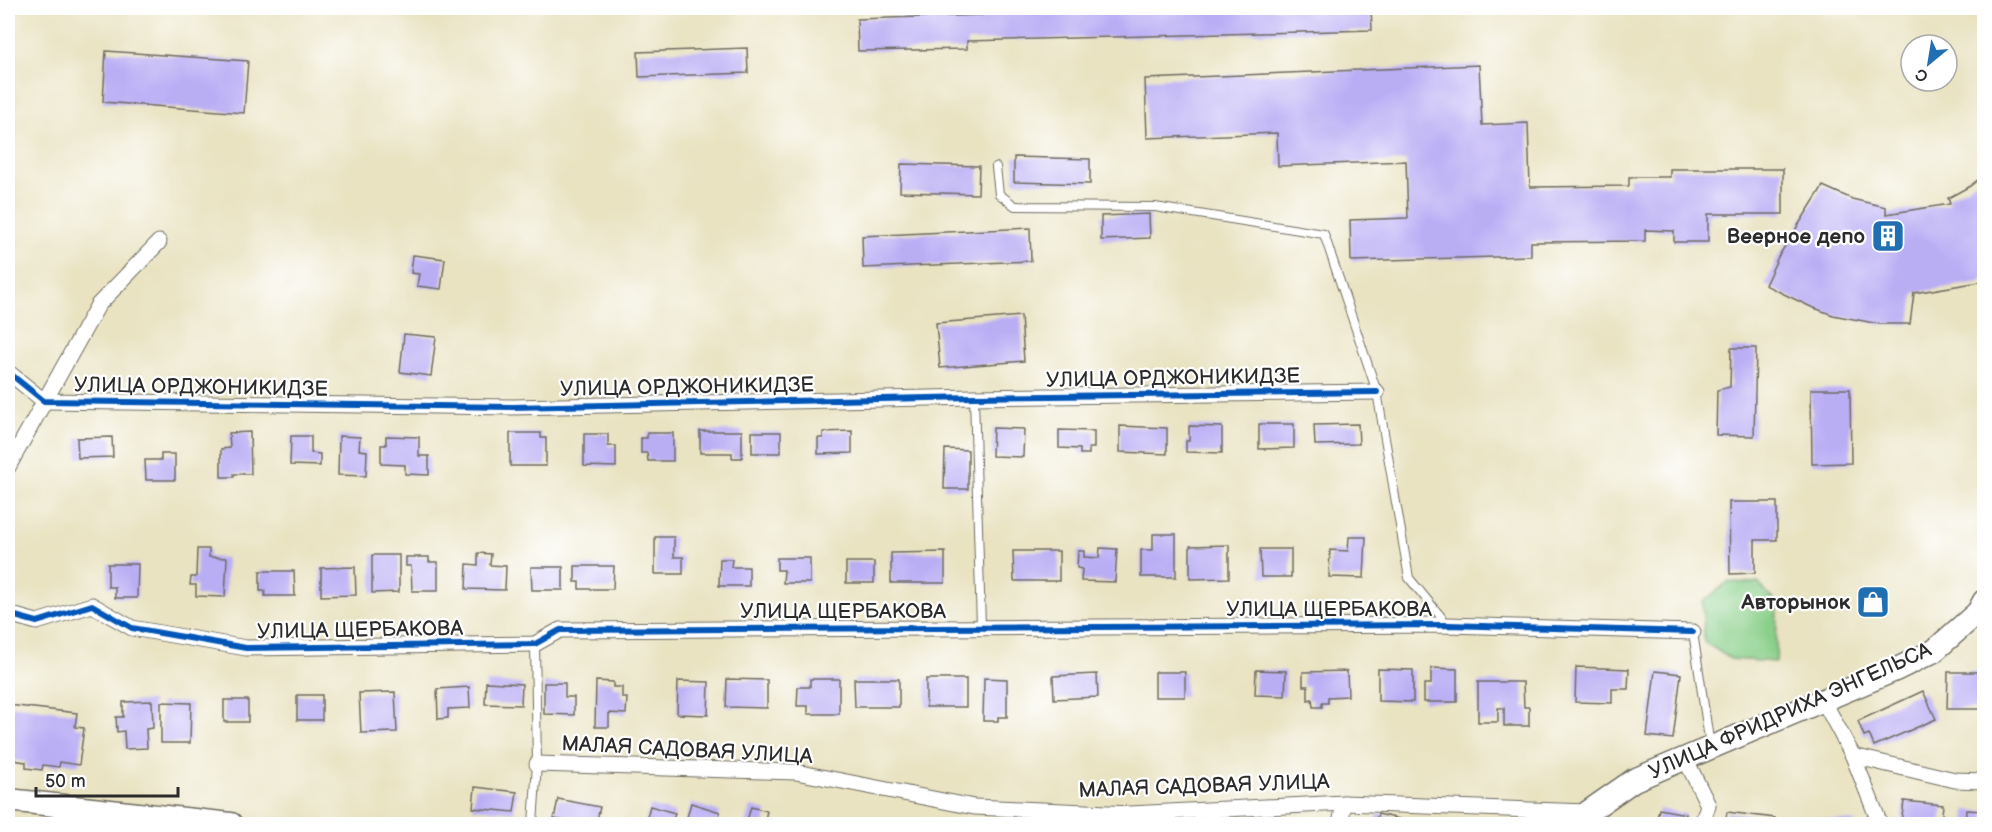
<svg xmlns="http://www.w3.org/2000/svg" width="1992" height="832" viewBox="0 0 1992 832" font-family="'Balsamiq Sans',sans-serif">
	<rect width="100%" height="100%" fill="#fff"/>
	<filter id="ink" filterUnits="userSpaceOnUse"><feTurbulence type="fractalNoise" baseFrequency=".0167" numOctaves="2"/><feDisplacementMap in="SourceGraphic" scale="12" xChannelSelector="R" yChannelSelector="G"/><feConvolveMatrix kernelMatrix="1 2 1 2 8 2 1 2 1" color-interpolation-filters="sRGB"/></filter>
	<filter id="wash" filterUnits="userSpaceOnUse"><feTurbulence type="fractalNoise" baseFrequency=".008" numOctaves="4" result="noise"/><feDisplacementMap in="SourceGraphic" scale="24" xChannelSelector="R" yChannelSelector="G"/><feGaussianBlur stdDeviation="1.35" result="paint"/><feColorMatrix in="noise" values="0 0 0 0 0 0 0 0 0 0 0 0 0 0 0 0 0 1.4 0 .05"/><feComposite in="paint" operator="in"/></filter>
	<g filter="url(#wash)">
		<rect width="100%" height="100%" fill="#e9e3c2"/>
		<polygon fill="#89cf89" stroke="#5a7d5a" stroke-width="1.5" points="1728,582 1758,583 1777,603 1776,662 1731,659 1704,642 1703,602"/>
		<g id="blocks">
			<g fill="#b9adf4">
				<polygon points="982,8 1371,8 1372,30 967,41 967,49 858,51 857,19 982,15"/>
				<polygon points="747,48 748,73 639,77 638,52"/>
				<polygon points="106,51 248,61 244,113 103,102"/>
				<polygon points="1479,65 1482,125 1528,123 1530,187 1629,186 1629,177 1670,177 1670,169 1783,169 1783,214 1708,214 1708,242 1674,242 1674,231 1645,230 1645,241 1531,242 1531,256 1351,261 1350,220 1408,218 1406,161 1278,166 1277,133 1147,138 1145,79"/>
				<polygon points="1014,157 1090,159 1090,184 1014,182"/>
				<polygon points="901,164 979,166 978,194 900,192"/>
				<polygon points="1984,175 1984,279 1980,282 1914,293 1910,324 1879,324 1833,315 1809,306 1765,285 1778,257 1823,186 1852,199 1886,207 1886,214 1950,204 1948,198 1970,186"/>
				<polygon points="1149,214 1150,238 1101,240 1101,216"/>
				<polygon points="1030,228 1031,261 863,268 862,236"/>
				<polygon points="413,255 445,259 441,289 417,286 419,274 411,273"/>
				<polygon points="1021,316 1024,361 940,368 936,323"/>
				<polygon points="404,334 436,337 431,376 400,372"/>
				<polygon points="1731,348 1756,348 1754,436 1716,435 1717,390 1730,387"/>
				<polygon points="1811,389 1850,389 1851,463 1812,464"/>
				<polygon points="1259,424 1294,424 1294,448 1259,449"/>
				<polygon points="1358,424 1359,444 1315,445 1314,425"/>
				<polygon points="1120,426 1167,428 1167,454 1120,452"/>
				<polygon points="1189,426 1222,427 1222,453 1186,452 1186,441 1189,441"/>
				<polygon points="993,428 1024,429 1023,457 992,456"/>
				<polygon points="1059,430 1094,431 1094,448 1089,448 1089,454 1080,454 1080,449 1059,448"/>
				<polygon points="700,431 742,431 742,458 732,458 732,453 700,453"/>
				<polygon points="852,431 852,453 818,454 818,438 823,438 823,432"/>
				<polygon points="250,432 251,474 234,474 234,477 221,477 221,449 230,448 229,433"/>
				<rect x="752" y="432" width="29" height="21"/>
				<polygon points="510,433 541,433 541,438 546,438 546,466 510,466"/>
				<polygon points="647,433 673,433 673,461 648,461 647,453 641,453 641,438 647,438"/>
				<polygon points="584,434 608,434 608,446 616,446 616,467 584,466"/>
				<polygon points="291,436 311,436 311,453 320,454 320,466 290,465"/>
				<polygon points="339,436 360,437 359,450 367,451 366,476 338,475"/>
				<polygon points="386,436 419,437 419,456 429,456 429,475 405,474 405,465 381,464 381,445 386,445"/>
				<polygon points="112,437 113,457 78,458 77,438"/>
				<polygon points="945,449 968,450 968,489 944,489"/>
				<polygon points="161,454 175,454 175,480 146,480 145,460 161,460"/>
				<polygon points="1729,502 1777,502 1777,540 1755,540 1755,573 1730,574"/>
				<polygon points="1153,534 1176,534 1176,577 1141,577 1141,550 1153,550"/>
				<polygon points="655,537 674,537 674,557 683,557 683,574 655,574"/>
				<polygon points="1349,537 1366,537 1364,578 1329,577 1330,550 1348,551"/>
				<polygon points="1229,545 1229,578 1190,579 1190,546"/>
				<polygon points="1100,548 1117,549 1115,582 1081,581 1082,569 1077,568 1078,551 1084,551 1084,557 1099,558"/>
				<polygon points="197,549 209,549 209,557 227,558 225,597 196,596 196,585 190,585 191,577 196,577"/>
				<polygon points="1260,549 1291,549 1291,577 1261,577"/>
				<polygon points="1013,551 1059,551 1059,581 1014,581"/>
				<polygon points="945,552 945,583 891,583 891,553"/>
				<polygon points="478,553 491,554 490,565 506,566 505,590 466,589 467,564 478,565"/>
				<polygon points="372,555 399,555 399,592 372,593"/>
				<polygon points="406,557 429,557 429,562 438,562 438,591 412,591 411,566 406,566"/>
				<polygon points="777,558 810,558 810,583 783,583 784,570 777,570"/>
				<polygon points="720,559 732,559 731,567 749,567 749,586 719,586"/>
				<rect x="846" y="562" width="28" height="21"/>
				<polygon points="108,564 138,564 137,598 115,598 115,587 108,587"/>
				<polygon points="575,566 614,566 613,589 579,589 579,582 575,582"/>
				<polygon points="355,567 356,595 321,596 321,568"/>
				<polygon points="531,567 563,567 563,590 532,590"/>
				<polygon points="260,571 294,571 295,596 265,596 265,591 260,591"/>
				<polygon points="1576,667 1629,669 1628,689 1612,689 1612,703 1575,702"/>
				<polygon points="1431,668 1457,669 1457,702 1424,702 1424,684 1431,684"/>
				<polygon points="1378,669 1413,670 1413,702 1378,701"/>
				<polygon points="1256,670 1286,671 1285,696 1255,695"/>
				<polygon points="1347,671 1348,696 1328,697 1328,703 1322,703 1322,707 1313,707 1312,699 1308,700 1308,686 1303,686 1303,672"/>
				<polygon points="1655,671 1681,674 1673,739 1647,736"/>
				<rect x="1155" y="672" width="30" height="25"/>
				<polygon points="1948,672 1984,672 1984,709 1947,709"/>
				<polygon points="1097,674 1098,697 1054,699 1053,676"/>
				<polygon points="984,678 1007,679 1007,717 998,717 998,721 983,721"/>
				<polygon points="727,679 767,680 767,708 726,707"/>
				<polygon points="810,679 839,679 839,714 808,714 808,706 797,706 798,687 810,687"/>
				<polygon points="854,679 899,679 899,707 855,707"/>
				<rect x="926" y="679" width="40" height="28"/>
				<polygon points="596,681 613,682 613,687 622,687 622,698 627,698 626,714 609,713 609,727 595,727"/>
				<polygon points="678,681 709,682 708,715 677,714"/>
				<polygon points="486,682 522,684 521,705 485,704"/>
				<polygon points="1478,682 1523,682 1524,707 1529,707 1529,726 1504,726 1504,708 1498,708 1498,722 1478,722"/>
				<polygon points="544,683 565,683 565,697 574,697 574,715 544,714"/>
				<polygon points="469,687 470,708 448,709 448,718 438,719 437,689"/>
				<polygon points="1923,691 1936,719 1874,746 1869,734 1864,736 1858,721"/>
				<polygon points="395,692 397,732 361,733 359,693"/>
				<rect x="297" y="695" width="25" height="25"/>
				<rect x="224" y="700" width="24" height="22"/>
				<polygon points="152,701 153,728 146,729 147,748 125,749 124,731 117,732 116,717 123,717 123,702"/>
				<polygon points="161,702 191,703 190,743 161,743"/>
				<polygon points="8,705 77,713 75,727 84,728 79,765 60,762 59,767 43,765 42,770 26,768 26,762 12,760 12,756 8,755"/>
				<polygon points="475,787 517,792 514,812 473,808"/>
				<polygon points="558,799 600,807 596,824 582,824 554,819"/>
				<polygon points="1904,801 1943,805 1941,824 1901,824"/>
				<polygon points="691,803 720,812 716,824 711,822 710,824 685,824"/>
				<polygon points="650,806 675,813 672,824 645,824"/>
				<polygon points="751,807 767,811 764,824 746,824"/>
				<polygon points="1659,809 1686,814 1684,824 1656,824"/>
				<polygon points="1966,810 1984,811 1984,824 1965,824"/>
				<polygon points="1727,812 1775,818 1774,824 1725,824"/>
				<polygon points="1378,814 1400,819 1398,824 1375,824"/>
				<polygon points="1809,817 1856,822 1856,824 1808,824"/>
			</g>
		</g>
	</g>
	<g filter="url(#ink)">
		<use href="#blocks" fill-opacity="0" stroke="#6e6b60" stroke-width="1.5"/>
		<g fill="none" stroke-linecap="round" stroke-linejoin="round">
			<g stroke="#6e6b60" stroke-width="10">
				<g id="service">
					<polyline points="996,167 999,194 1015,206 1155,207 1324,234 1377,392 1409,578 1447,624"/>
					<polyline points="974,397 981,626"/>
					<polyline points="1693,632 1710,746"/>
					<polyline points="533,824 537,764 535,644"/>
				</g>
			</g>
			<g stroke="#6e6b60" stroke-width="17">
				<g id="minor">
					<polyline points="8,372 44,401 512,407 974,397 1377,392"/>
					<polyline points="8,467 98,305 159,242"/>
					<polyline points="8,614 37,622 92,605 132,628 246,648 535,644 560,630 1448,625 1693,632"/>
					<polyline points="1823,700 1853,756 1955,780 1984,781"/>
					<polyline points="1853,756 1880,824"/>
					<polyline points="1685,758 1708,805 1702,824"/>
					<polyline points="537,764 796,772 974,807 1130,814 1344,803 1588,812"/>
					<polyline points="1340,824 1344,803"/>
				</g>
			</g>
			<g stroke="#6e6b60" stroke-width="25">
				<g id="secondary">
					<polyline points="8,800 231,824"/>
					<polyline points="1578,824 1588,812 1634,780 1895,670 1934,651 1978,612 1984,601"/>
				</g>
			</g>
			<use href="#service" stroke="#fff" stroke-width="8"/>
			<use href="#minor" stroke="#fff" stroke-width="15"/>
			<use href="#secondary" stroke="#fff" stroke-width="22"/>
			<g stroke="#fff" stroke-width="10">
				<g id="cycleway">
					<polyline points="8,372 44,401 512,407 974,397 1377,392"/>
					<polyline points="8,614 37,622 92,605 132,628 246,648 535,644 560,630 1448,625 1693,632"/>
				</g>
			</g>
			<use href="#cycleway" stroke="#0057b8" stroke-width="6"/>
		</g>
	</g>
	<defs>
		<g id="building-square" transform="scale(1.725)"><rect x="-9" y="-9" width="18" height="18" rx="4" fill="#1f6fb2" stroke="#fff"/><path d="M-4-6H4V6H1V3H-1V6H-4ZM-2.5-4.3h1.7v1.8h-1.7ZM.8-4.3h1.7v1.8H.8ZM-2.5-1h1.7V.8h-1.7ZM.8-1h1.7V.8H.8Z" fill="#fff"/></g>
		<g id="shop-square" transform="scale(1.725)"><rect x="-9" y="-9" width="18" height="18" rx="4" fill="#1f6fb2" stroke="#fff"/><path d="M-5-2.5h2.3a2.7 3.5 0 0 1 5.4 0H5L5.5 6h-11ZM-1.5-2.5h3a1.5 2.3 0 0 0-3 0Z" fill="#fff"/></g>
	</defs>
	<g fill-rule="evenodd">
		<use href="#building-square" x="1888" y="236"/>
		<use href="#shop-square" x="1873" y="602"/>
	</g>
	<g text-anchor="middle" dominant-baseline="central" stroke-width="4.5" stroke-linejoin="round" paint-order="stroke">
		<g font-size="21" font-weight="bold" fill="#2b2b2b" stroke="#fff" text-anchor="end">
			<text x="1865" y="236">Веерное депо</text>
			<text x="1850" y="602">Авторынок</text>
		</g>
		<g font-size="21" fill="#2b2b2b" stroke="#fff">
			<text transform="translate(1173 378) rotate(-1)">УЛИЦА ОРДЖОНИКИДЗЕ</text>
			<text transform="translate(201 387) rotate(1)">УЛИЦА ОРДЖОНИКИДЗЕ</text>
			<text transform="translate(687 387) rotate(-1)">УЛИЦА ОРДЖОНИКИДЗЕ</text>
			<text x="1329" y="609">УЛИЦА ЩЕРБАКОВА</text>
			<text x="843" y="611">УЛИЦА ЩЕРБАКОВА</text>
			<text transform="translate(360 630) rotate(-1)">УЛИЦА ЩЕРБАКОВА</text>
			<text transform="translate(1790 711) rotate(-24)">УЛИЦА ФРИДРИХА ЭНГЕЛЬСА</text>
			<text transform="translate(687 750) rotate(3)">МАЛАЯ САДОВАЯ УЛИЦА</text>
			<text transform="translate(1204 786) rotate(-2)">МАЛАЯ САДОВАЯ УЛИЦА</text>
		</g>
	</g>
	<rect width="1992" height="832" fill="none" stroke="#fff" stroke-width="30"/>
	<g transform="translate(1929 63) rotate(210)"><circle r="28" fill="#ffffff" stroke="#aaaaaa" stroke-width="1.5"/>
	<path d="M0-4.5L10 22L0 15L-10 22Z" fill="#1f6fb2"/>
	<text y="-9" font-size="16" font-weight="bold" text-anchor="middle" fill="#2b2b2b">С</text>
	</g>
	<path d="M36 787v9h142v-9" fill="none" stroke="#2b2b2b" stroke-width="3"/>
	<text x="45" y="787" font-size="18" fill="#2b2b2b" stroke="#ffffff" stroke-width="4.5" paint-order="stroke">50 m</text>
</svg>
